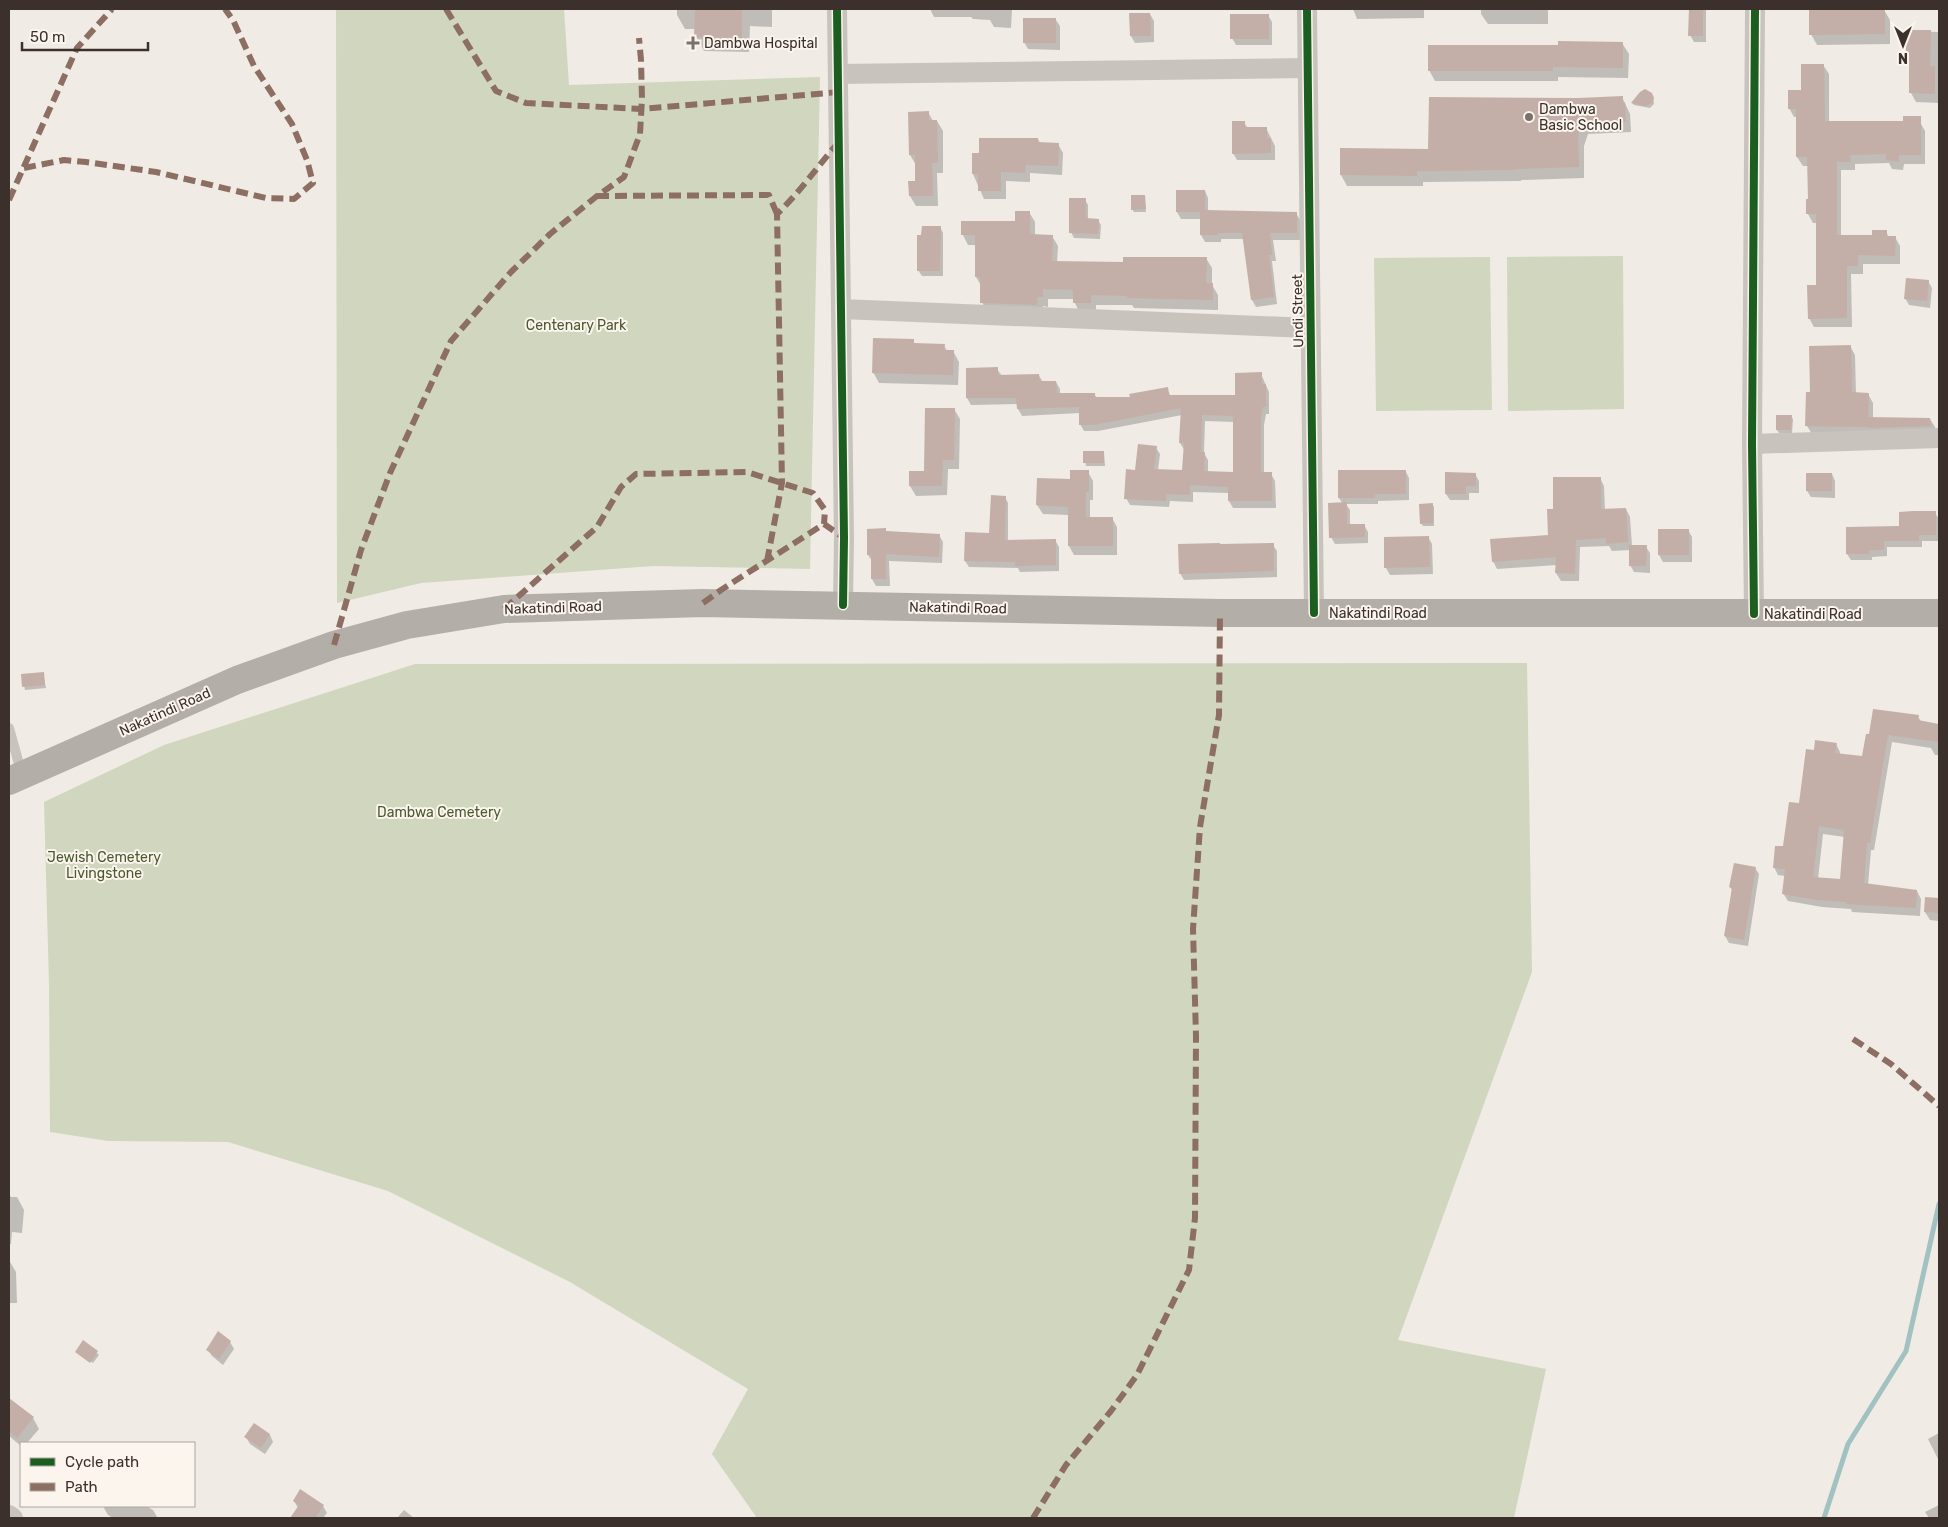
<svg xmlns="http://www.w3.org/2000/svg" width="1948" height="1527" viewBox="0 0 1948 1527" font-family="Rubik,sans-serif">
	<rect width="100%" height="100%" fill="#f0ebe5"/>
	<g fill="#d1d6bf">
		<polygon points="336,9 564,9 569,85 820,77 810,569 653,566 421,583 337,603"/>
		<polygon points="1623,256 1624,409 1508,411 1507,257"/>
		<polygon points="1490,257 1492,410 1376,411 1374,258"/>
		<polygon points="1527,663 1532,972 1398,1340 1546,1369 1514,1518 757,1518 712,1454 748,1389 570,1282 388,1191 228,1142 108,1141 50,1132 49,985 44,802 164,745 415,664"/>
	</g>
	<g fill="#0003" fill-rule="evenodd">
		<polygon points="677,9 772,9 772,27 750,26 749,52 704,51 696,36 696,29 685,29 677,15"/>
		<polygon points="930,9 1012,9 1011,28 994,27 990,20 973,19 971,17 934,17"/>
		<polygon points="1353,9 1424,9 1424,18 1357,19"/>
		<polygon points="1481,9 1548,9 1548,24 1488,24 1481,14"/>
		<polygon points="1690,9 1706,9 1706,42 1694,42 1690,35"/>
		<polygon points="1884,10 1890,20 1890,44 1817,45 1811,34"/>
		<polygon points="1150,14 1154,21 1154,42 1135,43 1131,36"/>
		<polygon points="1268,15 1272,22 1272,45 1236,45 1232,38"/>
		<polygon points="1056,20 1060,26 1060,50 1028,49 1024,42"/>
		<polygon points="1908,31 1939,32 1939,103 1916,102 1911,93 1911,60 1907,54"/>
		<polygon points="1622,43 1629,54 1628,78 1558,77 1558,81 1435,81 1429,70 1559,46"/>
		<polygon points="1823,65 1829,74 1829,122 1920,122 1925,131 1925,164 1904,164 1903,170 1892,169 1889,163 1855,164 1855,170 1841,170 1841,236 1873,236 1886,232 1889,237 1895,237 1900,246 1900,264 1863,264 1863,274 1851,274 1852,327 1814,327 1809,318 1817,286 1817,223 1813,223 1808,214 1809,200 1808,166 1803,166 1797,157 1797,117 1794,117 1789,108"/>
		<polygon points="1622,97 1630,114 1631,132 1588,134 1584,146 1584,178 1521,180 1521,181 1423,182 1423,186 1347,186 1341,175 1429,150 1578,99"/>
		<polygon points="1653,97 1654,104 1650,108 1634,105 1632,103"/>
		<polygon points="928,112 933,121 937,121 943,131 943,173 937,173 938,206 916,206 910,196 916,182 916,165 910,155 909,113"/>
		<polygon points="1244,123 1248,128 1266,128 1275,146 1275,160 1237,160 1233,153"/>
		<polygon points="1038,139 1040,143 1058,144 1063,153 1062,175 1030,173 1030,182 1006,181 1006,199 984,199 973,174 973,154"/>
		<polygon points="1205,191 1208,198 1208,212 1296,213 1300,220 1300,240 1273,240 1276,261 1272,261 1277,304 1256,307 1252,300 1244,239 1221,239 1221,242 1205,242 1201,235 1201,219 1181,219 1177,212"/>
		<polygon points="1144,196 1146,212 1134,212 1132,209"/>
		<polygon points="1085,200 1088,205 1088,220 1098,220 1101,225 1100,239 1074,238 1071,232"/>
		<polygon points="1029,212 1035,222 1035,236 1052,236 1058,246 1057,263 1124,264 1206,258 1212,268 1212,285 1218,295 1218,310 1134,308 1132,305 1096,305 1096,313 1080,313 1075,303 1075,299 1048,299 1048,307 1043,306 1042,315 987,312 982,302 982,287 976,277 976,245 968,245 963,235 1016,222"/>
		<polygon points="940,227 943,233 943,276 922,276 918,270"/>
		<polygon points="1928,281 1932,288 1930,308 1909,305 1905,298"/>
		<polygon points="913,341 915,344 944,345 947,351 953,351 959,362 958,385 879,383 873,372"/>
		<polygon points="1850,346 1855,355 1856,394 1868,394 1873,403 1873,419 1930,419 1935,427 1935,435 1812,434 1807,426 1812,393"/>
		<path d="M997,369L1002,376H1039L1043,382H1056L1060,389V394H1094L1097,398H1131L1167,388L1171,397L1236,396L1261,374L1269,392V414H1266L1264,425V474H1271L1275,481L1276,508H1233L1229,501V493L1193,492V502L1170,501L1169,507L1130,505L1126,498L1136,471L1156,448L1160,454L1158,470L1183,471L1185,451L1180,443L1182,415L1098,431H1084L1080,424V413L1022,416L1018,409V404L971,405L967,398ZM1205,421L1234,422V473L1208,472V460L1204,453Z"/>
		<polygon points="954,409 960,419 959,469 948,469 947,495 916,496 910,486 910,472 926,472"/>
		<polygon points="1777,416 1791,416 1793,419 1792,433 1779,433 1777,430"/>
		<polygon points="1084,452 1104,452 1105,466 1086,466"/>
		<polygon points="1088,472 1093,481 1093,500 1090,500 1090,518 1112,518 1117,527 1117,555 1074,555 1069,546 1069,515 1043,514 1037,505 1071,481"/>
		<polygon points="1406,472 1409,478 1409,500 1378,501 1378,504 1346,504 1350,510 1350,526 1364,525 1368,532 1368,543 1335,544 1331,537 1343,504 1339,498"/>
		<polygon points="1475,474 1479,481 1479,493 1469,493 1469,500 1450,500 1446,494"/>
		<polygon points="1832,474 1835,481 1835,498 1811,497 1807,491"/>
		<polygon points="1600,478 1604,486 1605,511 1626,509 1630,517 1632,546 1646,547 1650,553 1650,573 1634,572 1630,565 1630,550 1612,551 1609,546 1580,547 1579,581 1561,581 1556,573 1557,565 1497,569 1493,561 1549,536 1554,510"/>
		<polygon points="1005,497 1008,503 1008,541 1055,540 1059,547 1059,571 1020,572 1018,568 969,567 965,561 990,534"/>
		<polygon points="1432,504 1434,507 1434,526 1423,526 1421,523"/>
		<polygon points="1935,513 1939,519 1939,541 1922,541 1922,547 1887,547 1887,556 1872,557 1872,560 1851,560 1847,554"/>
		<polygon points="885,529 887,532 939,535 943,542 942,563 889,561 890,586 876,586 872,579 872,561 868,555"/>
		<polygon points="1688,530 1692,537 1692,562 1663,562 1659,555 1659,531"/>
		<polygon points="1428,537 1432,544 1433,574 1390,575 1386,568"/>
		<polygon points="1273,545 1277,551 1277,577 1184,580 1180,573"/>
		<polygon points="43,673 46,688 25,690 22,675"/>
		<path d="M1918,716L1921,722L1939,725V755H1935L1931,748L1892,742L1874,850H1871L1868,885L1917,891L1921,899L1920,916L1852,912L1851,909L1822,907L1788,901L1783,893L1785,876L1778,875L1774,867L1784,848L1800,805L1815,752L1836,744L1840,752V755L1864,758L1868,735ZM1823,834L1845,837L1841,881L1818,879Z"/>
		<polygon points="1755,868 1759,874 1748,946 1729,943 1725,936 1732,890 1730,887"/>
		<polygon points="1926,898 1939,899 1939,921 1930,920 1925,912"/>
		<polygon points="9,1193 11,1197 17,1197 24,1210 22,1233 12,1232 11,1244 9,1244"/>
		<polygon points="9,1260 16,1272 17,1303 9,1303"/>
		<polygon points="218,1333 230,1342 234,1349 223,1365 212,1356 208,1350"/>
		<polygon points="84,1342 99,1355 93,1363 77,1352"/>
		<polygon points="9,1399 33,1418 39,1429 27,1443 21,1443 21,1446 9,1436"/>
		<polygon points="254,1425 270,1435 273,1442 265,1454 250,1444 246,1437"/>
		<polygon points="1939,1433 1939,1461 1928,1439"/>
		<polygon points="294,1501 323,1506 327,1513 323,1518 297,1518 294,1514 298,1508"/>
		<polygon points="1939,1502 1939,1518 1929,1518 1925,1512 1939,1505"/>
		<polygon points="106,1506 146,1506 153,1510 157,1517 156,1518 113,1518 108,1515 104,1508"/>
		<polygon points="404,1510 414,1518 397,1518"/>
	</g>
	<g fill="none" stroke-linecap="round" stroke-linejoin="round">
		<polyline stroke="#a1c2c1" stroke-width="5" points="1824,1518 1848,1444 1906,1351 1939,1204"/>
	</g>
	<g fill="#c3afa7" fill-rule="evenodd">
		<polygon points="695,9 742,9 742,38 694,37"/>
		<polygon points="1689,9 1703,9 1703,36 1688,36"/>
		<polygon points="1809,9 1885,9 1885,34 1809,35"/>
		<polygon points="1129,13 1150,13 1151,36 1130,36"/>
		<rect x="1230" y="14" width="39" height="25"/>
		<rect x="1023" y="18" width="33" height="25"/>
		<polygon points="1906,30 1931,30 1930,66 1935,66 1935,94 1909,93 1909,54 1906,54"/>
		<polygon points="1558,41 1623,42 1623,68 1553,67 1553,71 1428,71 1428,45 1558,45"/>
		<polygon points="1801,64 1824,64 1825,121 1903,121 1903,116 1921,116 1921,155 1899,155 1899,162 1886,160 1886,154 1850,155 1851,162 1837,162 1837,235 1872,235 1872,230 1887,230 1887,236 1896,236 1895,256 1858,255 1858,266 1847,266 1847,318 1808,319 1807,285 1816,285 1816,214 1806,214 1806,199 1808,199 1807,157 1796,157 1796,109 1788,109 1788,90 1801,90"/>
		<polygon points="1645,89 1652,93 1654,98 1652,103 1645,106 1631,103 1640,92"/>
		<polygon points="1623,96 1623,103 1625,102 1626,122 1582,123 1578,134 1579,167 1515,169 1515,170 1417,171 1417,176 1340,175 1340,148 1428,149 1429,97 1578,98"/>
		<polygon points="929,111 929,120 937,120 938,163 932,163 933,196 909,196 908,181 915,181 915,155 909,155 908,112"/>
		<polygon points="1232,121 1245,121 1245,127 1267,127 1267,138 1271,138 1271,153 1232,154"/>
		<polygon points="979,138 1038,138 1038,142 1059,143 1058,166 1026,165 1025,173 1001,172 1001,191 978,191 978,174 972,174 972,153 979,153"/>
		<polygon points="1176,190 1205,190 1205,210 1297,212 1297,233 1270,233 1272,255 1269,255 1274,297 1251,300 1242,233 1218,233 1218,235 1200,235 1200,212 1176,212"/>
		<polygon points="1131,195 1145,195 1146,209 1131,210"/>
		<polygon points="1069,198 1086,198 1086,218 1099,219 1098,234 1069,233"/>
		<polygon points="1015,211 1030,211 1030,234 1053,235 1052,261 1123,262 1123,257 1207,257 1206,283 1213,283 1213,300 1127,298 1127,296 1091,295 1091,303 1073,303 1073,290 1043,289 1043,297 1038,297 1037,305 980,303 980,277 975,277 975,235 961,235 961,221 1015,221"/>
		<polygon points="922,226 941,226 940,271 917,271 917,235 921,235"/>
		<polygon points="1906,278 1929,280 1927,301 1904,299"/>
		<polygon points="873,338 914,339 914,343 945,344 944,350 954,350 953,375 872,373"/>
		<polygon points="1851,345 1852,392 1869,393 1868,417 1930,418 1931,426 1867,428 1867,427 1805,426 1806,392 1810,392 1809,346"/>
		<path d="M998,367V375L1039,374L1040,381H1056L1057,393H1095V397H1130L1129,394L1168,387L1169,395H1235V373L1262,372V384H1266V407H1263L1261,417V472H1272V501H1228V487L1190,485V495L1166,494V501L1124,499L1126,469L1135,470L1138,444L1157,446L1154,469L1182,470L1184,443H1179L1181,408L1094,425H1079V407L1017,409L1016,398H966V368ZM1202,415L1233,416V472L1204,471L1205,452H1201Z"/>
		<polygon points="925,408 955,408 954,460 943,460 942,486 909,486 909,471 924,471"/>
		<polygon points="1776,415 1792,415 1791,430 1776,430"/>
		<rect x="1083" y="451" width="21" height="12"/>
		<polygon points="1070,470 1089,470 1089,492 1086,492 1086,517 1113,517 1113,546 1068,546 1068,507 1036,505 1037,478 1070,479"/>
		<polygon points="1338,470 1406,470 1406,494 1375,494 1375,498 1338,498"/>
		<polygon points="1445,472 1476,473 1476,486 1466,486 1466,494 1445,494"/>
		<rect x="1806" y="473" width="26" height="18"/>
		<polygon points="1553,477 1601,477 1601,509 1626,508 1628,542 1606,544 1606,538 1576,540 1575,574 1555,573 1556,557 1492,562 1490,539 1548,535 1547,509 1553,509"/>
		<polygon points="991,495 1006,496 1005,540 1056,539 1056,565 1015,566 1015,562 964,561 965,532 989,533"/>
		<polygon points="1347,502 1347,524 1365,524 1365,537 1329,538 1328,503"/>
		<polygon points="1433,503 1433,523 1420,524 1419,504"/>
		<polygon points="1913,511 1936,511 1936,535 1919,535 1919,541 1884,541 1884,550 1869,550 1869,554 1846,554 1846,527 1899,526 1899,512"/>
		<polygon points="886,528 886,531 940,534 939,557 886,554 886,579 871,579 871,555 867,555 867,529"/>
		<rect x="1658" y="529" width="31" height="26"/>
		<polygon points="1429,536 1430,567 1384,568 1384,537"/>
		<polygon points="1220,543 1220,544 1274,543 1274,571 1179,574 1178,544"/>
		<polygon points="1629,545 1647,545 1646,566 1629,566"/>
		<polygon points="44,672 45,685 22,687 21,674"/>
		<path d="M1873,709L1919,715L1918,720L1939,724V742L1888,735L1870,843H1867L1864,883L1917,890L1916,908L1846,904L1847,902L1817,900L1782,894L1785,869L1773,868L1775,846H1783L1789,802L1799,803L1806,749L1814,750L1815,740L1837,743L1835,753L1862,756L1866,734H1869ZM1819,826L1844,830L1840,879L1813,877Z"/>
		<polygon points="1734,863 1756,867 1744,940 1724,936 1732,888 1729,887"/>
		<polygon points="1925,897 1939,898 1939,913 1924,912"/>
		<polygon points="218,1331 231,1341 219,1359 206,1350"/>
		<polygon points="83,1340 98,1351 90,1363 75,1352"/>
		<polygon points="9,1398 34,1417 17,1438 9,1431"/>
		<polygon points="254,1423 270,1434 261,1448 244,1437"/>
		<polygon points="300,1489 324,1505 315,1518 290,1518 299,1505 293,1501"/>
	</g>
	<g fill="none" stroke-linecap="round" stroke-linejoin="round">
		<polyline stroke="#c9c3be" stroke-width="10" points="9,728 22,775"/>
		<g stroke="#c9c3be" stroke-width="20">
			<polyline points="837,9 844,538 843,605"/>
			<polyline points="1307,9 1314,613"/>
			<polyline points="838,74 1307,68"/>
			<polyline points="841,309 1310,328"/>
			<polyline points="1752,444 1939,438"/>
			<polyline points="1754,614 1752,444 1755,9"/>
			<polyline points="9,1515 13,1518"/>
		</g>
		<polyline stroke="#b4aea8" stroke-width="28" points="9,781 237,680 334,645 407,625 504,609 703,603 1220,613 1939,613"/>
		<g stroke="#8d6e63" stroke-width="6" stroke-dasharray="12 6" stroke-linecap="butt">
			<polyline points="446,9 496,91 526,103 641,109 839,92"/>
			<polyline points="24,168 64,160 86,162 156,172 266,198 294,199 313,183 307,160 292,124 254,66 233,20 225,9"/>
			<polyline points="597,196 769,195 777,214"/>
			<polyline points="9,200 77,48 112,9"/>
			<path d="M767,561L782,483L777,214C800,192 817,167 838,143"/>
			<polyline points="703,603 721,590 824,524 844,538"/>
			<polyline points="504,609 597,527 621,487 636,474 747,472 813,493 825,510 824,524"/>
			<polyline points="334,645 361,550 390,473 451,341 511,272 550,234 597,196 624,177 640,134 642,99 641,60 639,38"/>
			<polyline points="1853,1039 1891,1064 1939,1106"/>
			<polyline points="1033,1518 1066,1465 1111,1411 1137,1375 1189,1270 1195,1218 1196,1036 1193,929 1200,827 1219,715 1220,613"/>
		</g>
		<g stroke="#fbf5ee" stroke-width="11">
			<g id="cycleway">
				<polyline points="837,9 844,538 843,605"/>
				<polyline points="1307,9 1314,613"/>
				<polyline points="1754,614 1752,444 1755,9"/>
			</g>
		</g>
		<use href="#cycleway" stroke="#1b5e20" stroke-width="8"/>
	</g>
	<g fill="#7a716c" stroke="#fbf5ee" stroke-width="2">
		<path d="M690.5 35.5h5v5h5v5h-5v5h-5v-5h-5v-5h5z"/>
		<circle cx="1529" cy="117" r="5"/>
	</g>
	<g text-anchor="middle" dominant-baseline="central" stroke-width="4" stroke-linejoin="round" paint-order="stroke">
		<g font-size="14" fill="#3b302b" stroke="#fbf5ee" text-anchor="start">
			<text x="704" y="43">Dambwa Hospital</text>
			<text x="1539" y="109">Dambwa<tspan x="1539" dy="16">Basic School</tspan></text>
		</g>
		<g font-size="14" fill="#3b302b" stroke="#fbf5ee">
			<text transform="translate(1298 311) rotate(-91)">Undi Street</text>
			<text transform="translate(553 608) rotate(-2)">Nakatindi Road</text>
			<text transform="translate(958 608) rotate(1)">Nakatindi Road</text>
			<text x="1378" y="613">Nakatindi Road</text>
			<text x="1813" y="614">Nakatindi Road</text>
			<text transform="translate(165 712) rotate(-24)">Nakatindi Road</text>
		</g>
		<g font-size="14" fill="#4a5a2e" stroke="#fbf5ee">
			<text x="576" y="325">Centenary Park</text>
			<text x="439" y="812">Dambwa Cemetery</text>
			<text x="104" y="857">Jewish Cemetery<tspan x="104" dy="16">Livingstone</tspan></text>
		</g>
	</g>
	<rect width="1948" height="1527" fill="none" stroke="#3b302b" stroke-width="20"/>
	<rect x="20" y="1442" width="175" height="65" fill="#fbf5ee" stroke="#aea6a0"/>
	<rect x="30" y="1458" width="25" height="8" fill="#1b5e20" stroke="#aea6a0"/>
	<text x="65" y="1467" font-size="15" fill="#3b302b">Cycle path</text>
	<rect x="30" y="1483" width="25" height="8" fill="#8d6e63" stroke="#aea6a0"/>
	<text x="65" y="1492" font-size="15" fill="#3b302b">Path</text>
	<g transform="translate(1903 45) rotate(180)" stroke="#fbf5ee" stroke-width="4" paint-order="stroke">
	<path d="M0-4L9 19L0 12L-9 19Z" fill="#3b302b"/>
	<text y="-8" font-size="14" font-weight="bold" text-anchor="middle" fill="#3b302b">N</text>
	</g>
	<path d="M22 42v8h126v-8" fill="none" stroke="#3b302b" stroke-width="2.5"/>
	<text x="30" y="42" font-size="15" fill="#3b302b" stroke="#fbf5ee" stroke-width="4" paint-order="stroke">50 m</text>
</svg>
